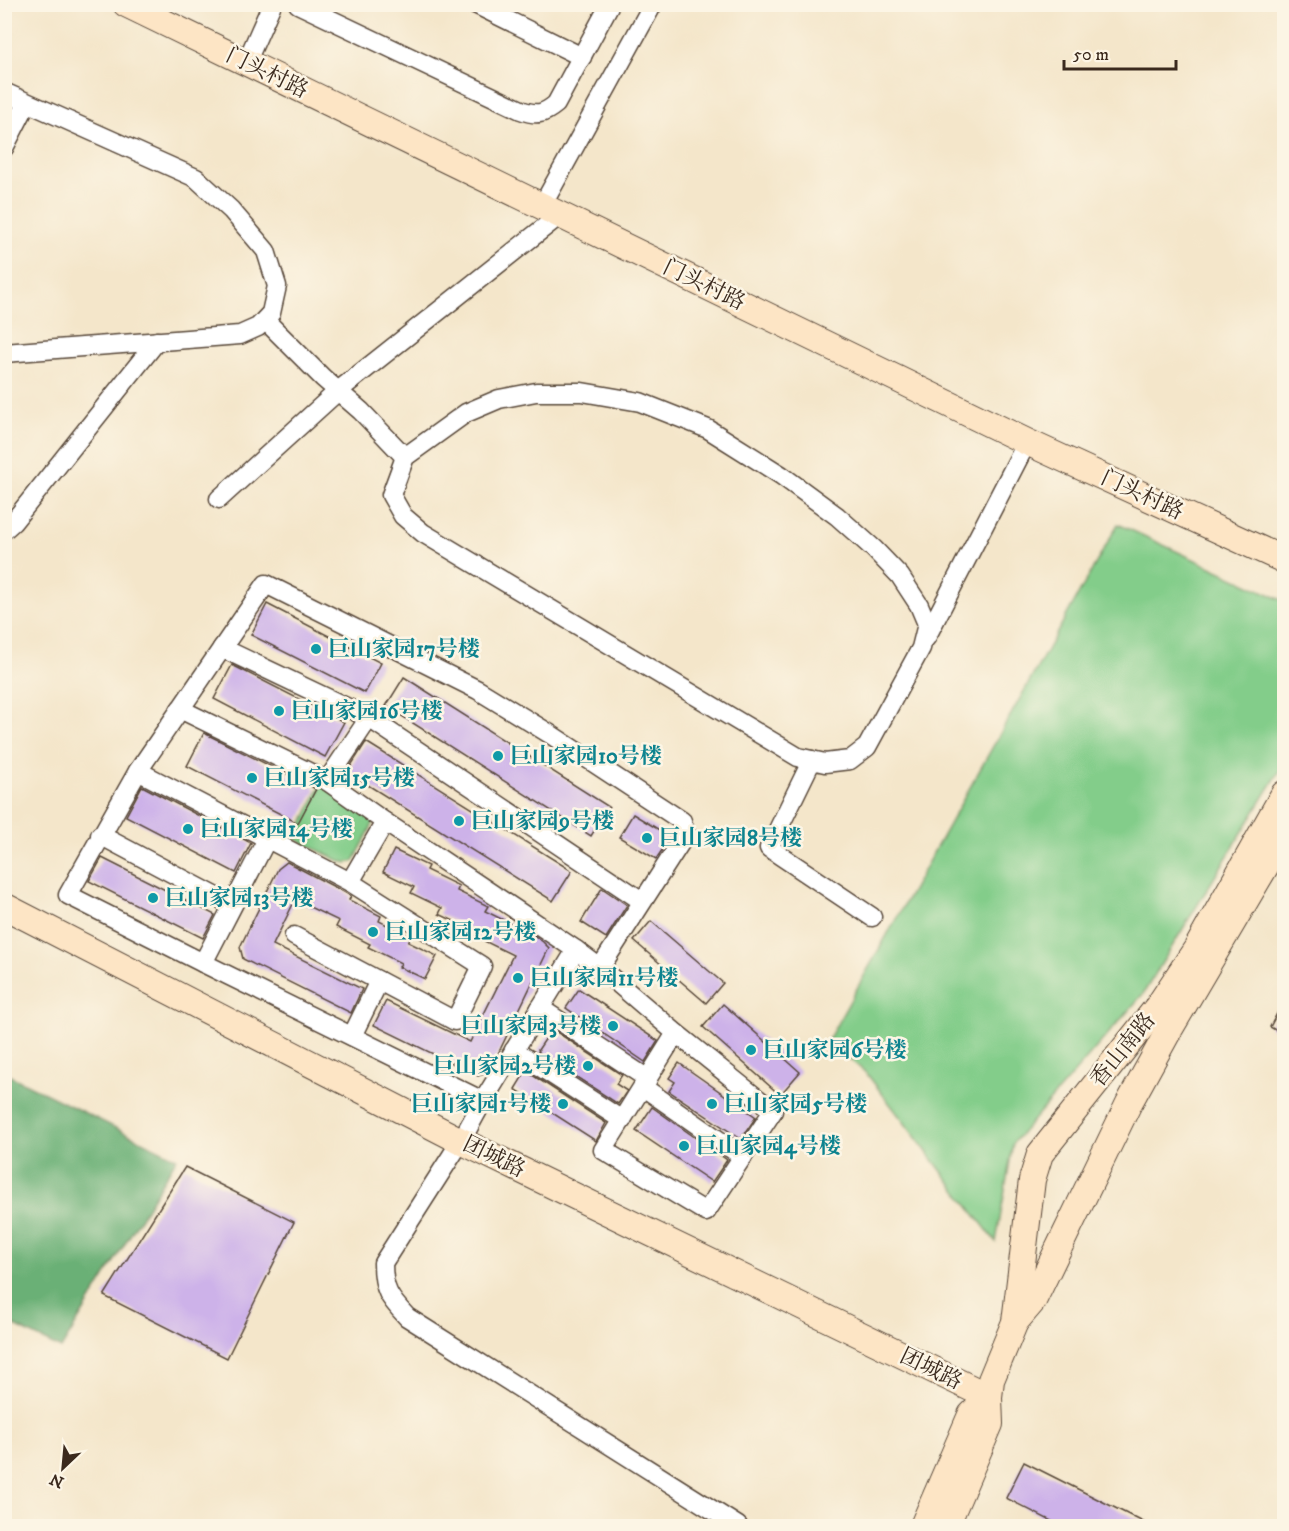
<svg xmlns="http://www.w3.org/2000/svg" width="1289" height="1531" viewBox="0 0 1289 1531" font-family="'IM FELL DW Pica','Noto Serif SC',serif">
	<rect width="100%" height="100%" fill="#fcf5e5"/>
	<filter id="ink" filterUnits="userSpaceOnUse"><feTurbulence type="fractalNoise" baseFrequency=".0167" numOctaves="2"/><feDisplacementMap in="SourceGraphic" scale="12" xChannelSelector="R" yChannelSelector="G"/><feConvolveMatrix kernelMatrix="1 2 1 2 8 2 1 2 1" color-interpolation-filters="sRGB"/></filter>
	<filter id="wash" filterUnits="userSpaceOnUse"><feTurbulence type="fractalNoise" baseFrequency=".008" numOctaves="4" result="noise"/><feDisplacementMap in="SourceGraphic" scale="24" xChannelSelector="R" yChannelSelector="G"/><feGaussianBlur stdDeviation="1.35" result="paint"/><feColorMatrix in="noise" values="0 0 0 0 0 0 0 0 0 0 0 0 0 0 0 0 0 1.4 0 .05"/><feComposite in="paint" operator="in"/></filter>
	<g filter="url(#wash)">
		<rect width="100%" height="100%" fill="#f4e6ca"/>
		<g fill="#83cd8a" stroke="#5f7c54" stroke-width="1.5">
			<polygon points="1118,524 1284,601 1284,764 1143,994 1013,1143 996,1242 867,1074 828,1040"/>
			<polygon points="322,783 377,816 354,861 347,863 340,861 295,839"/>
		</g>
		<polygon fill="#6ab076" stroke="#526d4a" stroke-width="1.5" points="4,1073 177,1158 61,1349 5,1321"/>
		<g id="blocks">
			<g fill="#cdb2e9">
				<polygon points="267,604 381,663 365,693 251,635"/>
				<polygon points="232,665 344,722 325,757 214,699"/>
				<polygon points="404,677 609,807 591,836 386,706"/>
				<polygon points="204,733 316,789 298,823 187,766"/>
				<polygon points="366,742 572,871 553,901 347,772"/>
				<polygon points="142,786 251,843 236,873 126,816"/>
				<polygon points="633,814 671,837 656,859 619,837"/>
				<polygon points="394,850 428,866 426,870 459,886 457,891 488,906 485,911 532,934 543,942 549,948 496,1058 487,1073 478,1076 374,1025 386,1001 470,1042 513,955 470,934 473,930 439,914 442,908 411,893 414,887 383,872"/>
				<polygon points="102,858 215,915 203,938 89,881"/>
				<polygon points="287,862 344,892 351,896 349,900 381,916 379,921 411,937 408,942 437,956 425,979 399,967 401,963 368,947 370,944 336,927 339,921 295,900 273,945 362,989 351,1013 243,959 240,947 278,869"/>
				<polygon points="602,888 627,905 606,938 581,922"/>
				<polygon points="651,921 723,983 706,1003 634,941"/>
				<polygon points="579,989 658,1041 645,1062 566,1008"/>
				<polygon points="1284,1000 1284,1035 1270,1027"/>
				<polygon points="723,1004 800,1072 780,1095 703,1027"/>
				<polygon points="552,1029 622,1075 616,1084 627,1091 618,1104 538,1052 539,1051 538,1050"/>
				<polygon points="679,1063 756,1117 741,1139 669,1091 675,1082 669,1078"/>
				<polygon points="526,1071 606,1123 596,1141 515,1089"/>
				<polygon points="652,1107 727,1160 712,1182 636,1131"/>
				<polygon points="185,1167 294,1222 227,1358 104,1296"/>
				<polygon points="1024,1462 1153,1527 1063,1527 1006,1498"/>
			</g>
		</g>
	</g>
	<g filter="url(#ink)">
		<use href="#blocks" fill-opacity="0" stroke="#574638" stroke-width="1.5"/>
		<g fill="none" stroke-linecap="round" stroke-linejoin="round">
			<g stroke="#574638" stroke-width="21">
				<g id="street">
					<path d="M298,4L521,110C537,116 544,114 556,104L610,4"/>
					<polyline points="475,4 582,57"/>
					<polyline points="246,63 272,4"/>
					<polyline points="4,92 196,178 231,210 266,251 277,286 271,313 258,327 240,335 4,353"/>
					<polyline points="4,148 27,103"/>
					<polyline points="542,206 653,4"/>
					<polyline points="265,320 323,378 361,411 405,457"/>
					<polygon points="536,392 582,392 640,402 708,429 781,475 837,516 874,549 900,576 919,605 927,624 921,648 867,747 850,760 825,763 798,757 423,533 403,516 391,495 405,457 466,413 499,399"/>
					<polyline points="219,499 338,391 560,215"/>
					<polyline points="4,530 13,522 157,341"/>
					<polyline points="926,638 1027,442"/>
					<polyline points="222,648 369,718 642,901"/>
					<polyline points="180,709 327,781 385,822"/>
					<polyline points="812,760 769,848 872,917"/>
					<polyline points="138,771 266,584 478,690 550,734 682,821 686,834 600,968"/>
					<polyline points="327,781 369,718"/>
					<polyline points="100,835 232,905"/>
					<polyline points="267,839 203,963 68,895 138,771 350,882"/>
					<path d="M294,936L455,1021L482,966L350,882L385,822L576,950L483,1101L461,1141L383,1263C383,1290 389,1298 407,1317L738,1526"/>
					<polyline points="576,950 600,968 676,1033 773,1111 706,1212 603,1150 676,1033"/>
					<polyline points="203,963 483,1101"/>
					<polyline points="540,1008 648,1079"/>
					<polyline points="352,1036 379,981"/>
					<polyline points="514,1050 622,1120"/>
					<polyline points="643,1087 743,1157"/>
				</g>
			</g>
			<g stroke="#574638" stroke-width="28">
				<g id="secondary">
					<polyline points="126,4 1027,442 1284,560"/>
					<polyline points="4,906 461,1141 989,1397"/>
					<polyline points="1015,1322 1033,1301 1129,1103 1168,1032 1284,835"/>
					<polyline points="923,1526 971,1415 989,1397"/>
					<polyline points="946,1526 990,1424 989,1397 991,1380 1015,1322 1032,1180 1040,1154 1159,1005 1197,948 1284,794"/>
				</g>
			</g>
			<use href="#street" stroke="#fff" stroke-width="18"/>
			<use href="#secondary" stroke="#fde5c5" stroke-width="26"/>
		</g>
	</g>
	<g fill="#0f9aa8" stroke="#fcf5e5" stroke-width="2">
		<circle cx="316" cy="649" r="6"/>
		<circle cx="279" cy="711" r="6"/>
		<circle cx="498" cy="756" r="6"/>
		<circle cx="252" cy="778" r="6"/>
		<circle cx="459" cy="821" r="6"/>
		<circle cx="188" cy="829" r="6"/>
		<circle cx="647" cy="838" r="6"/>
		<circle cx="153" cy="898" r="6"/>
		<circle cx="373" cy="932" r="6"/>
		<circle cx="518" cy="978" r="6"/>
		<circle cx="613" cy="1026" r="6"/>
		<circle cx="751" cy="1050" r="6"/>
		<circle cx="588" cy="1066" r="6"/>
		<circle cx="563" cy="1104" r="6"/>
		<circle cx="712" cy="1104" r="6"/>
		<circle cx="684" cy="1146" r="6"/>
	</g>
	<g text-anchor="middle" dominant-baseline="central" stroke-width="5" stroke-linejoin="round" paint-order="stroke">
		<g font-size="22" fill="#3b2a1e" stroke="#fcf5e5">
			<text transform="translate(267 73) rotate(26)">门头村路</text>
			<text transform="translate(704 285) rotate(26)">门头村路</text>
			<text transform="translate(1142 495) rotate(25)">门头村路</text>
			<text transform="translate(1123 1050) rotate(-51)">香山南路</text>
			<text transform="translate(494 1157) rotate(26)">团城路</text>
			<text transform="translate(931 1369) rotate(26)">团城路</text>
		</g>
		<g font-size="22" font-weight="bold" fill="#0d838f" stroke="#fcf5e5" text-anchor="start">
			<text x="328" y="649">巨山家园17号楼</text>
			<text x="291" y="711">巨山家园16号楼</text>
			<text x="510" y="756">巨山家园10号楼</text>
			<text x="264" y="778">巨山家园15号楼</text>
			<text x="471" y="821">巨山家园9号楼</text>
			<text x="200" y="829">巨山家园14号楼</text>
			<text x="659" y="838">巨山家园8号楼</text>
			<text x="165" y="898">巨山家园13号楼</text>
			<text x="385" y="932">巨山家园12号楼</text>
			<text x="530" y="978">巨山家园11号楼</text>
			<text x="601" y="1026" text-anchor="end">巨山家园3号楼</text>
			<text x="763" y="1050">巨山家园6号楼</text>
			<text x="576" y="1066" text-anchor="end">巨山家园2号楼</text>
			<text x="551" y="1104" text-anchor="end">巨山家园1号楼</text>
			<text x="724" y="1104">巨山家园5号楼</text>
			<text x="696" y="1146">巨山家园4号楼</text>
		</g>
	</g>
	<rect width="1289" height="1531" fill="none" stroke="#fcf5e5" stroke-width="24"/>
	<g transform="translate(63 1468) rotate(206)" stroke="#fcf5e5" stroke-width="4.5" paint-order="stroke">
	<path d="M0-4.5L10 22L0 15L-10 22Z" fill="#3b2a1e"/>
	<text y="-9" font-size="16" font-weight="bold" text-anchor="middle" fill="#3b2a1e">N</text>
	</g>
	<path d="M1064 60v9h112v-9" fill="none" stroke="#3b2a1e" stroke-width="3"/>
	<text x="1073" y="60" font-size="18" fill="#3b2a1e" stroke="#fcf5e5" stroke-width="4.5" paint-order="stroke">50 m</text>
</svg>
